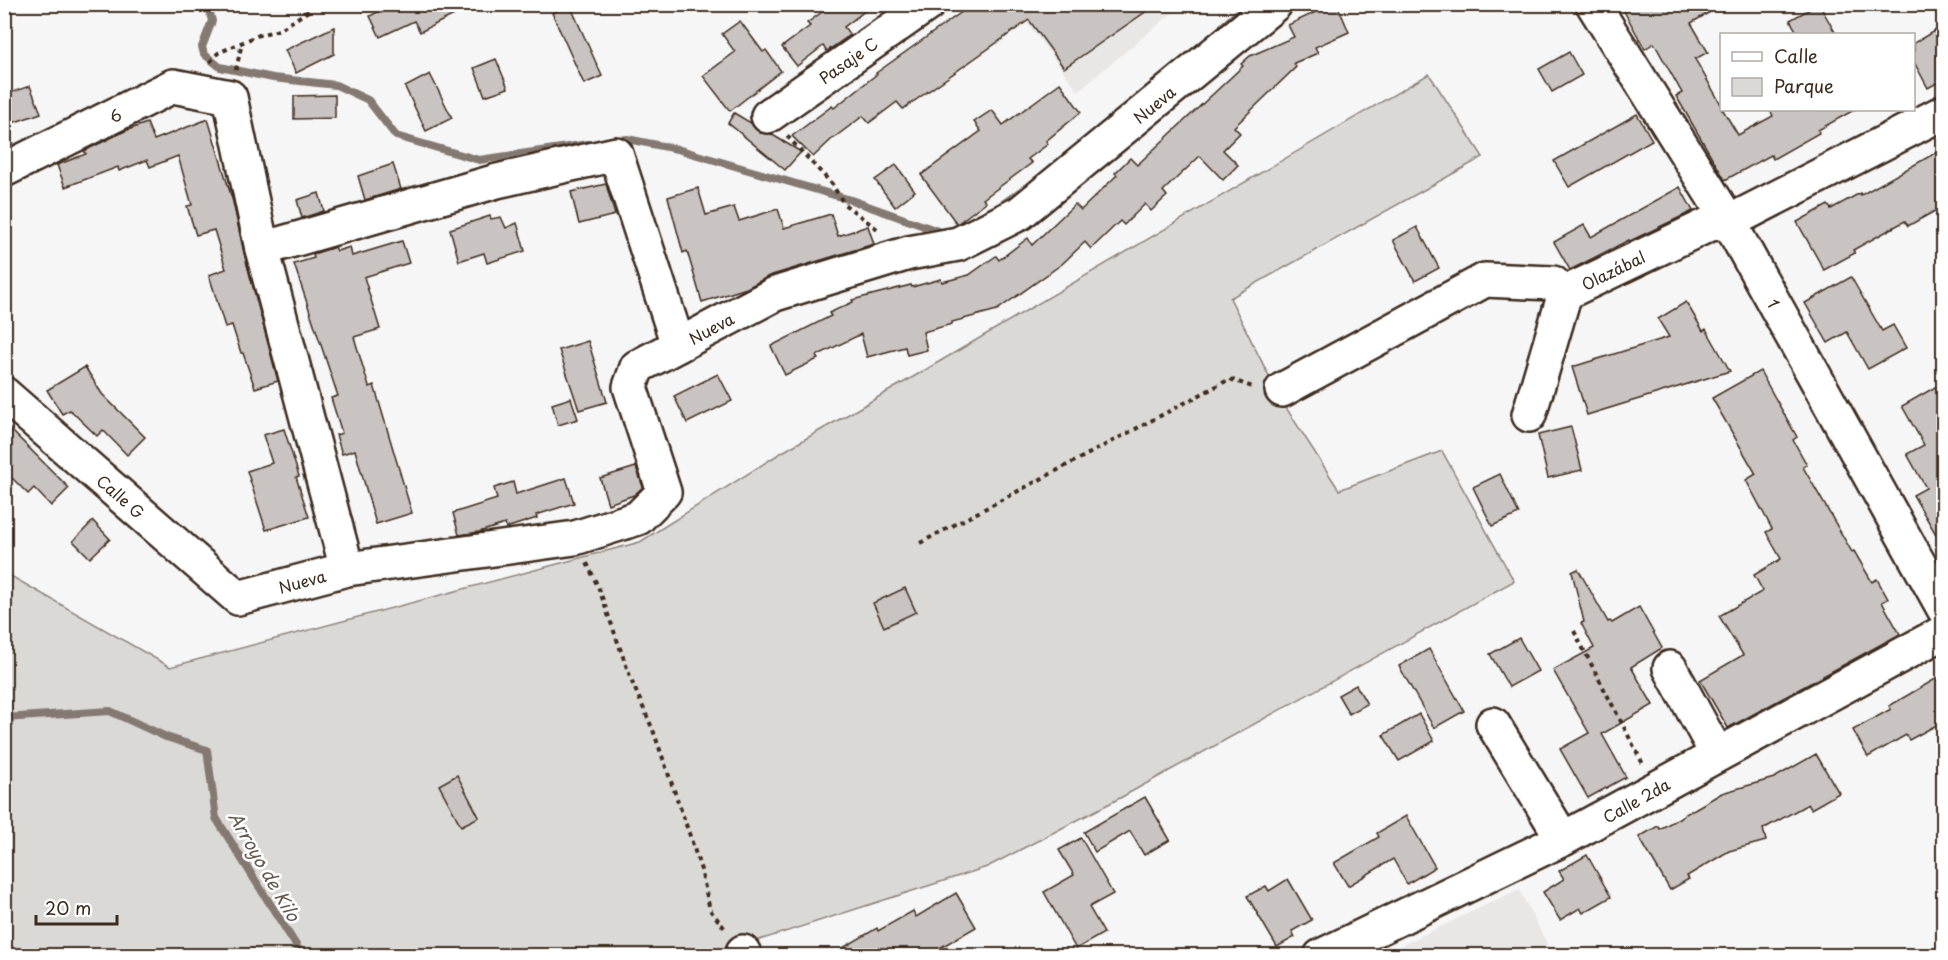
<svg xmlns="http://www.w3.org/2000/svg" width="1948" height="960" viewBox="0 0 1948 960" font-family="'Playpen Sans',sans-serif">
	<rect width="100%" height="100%" fill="#f7f6f6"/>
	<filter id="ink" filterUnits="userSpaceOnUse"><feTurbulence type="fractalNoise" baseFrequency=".0167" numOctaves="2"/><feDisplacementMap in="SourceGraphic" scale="12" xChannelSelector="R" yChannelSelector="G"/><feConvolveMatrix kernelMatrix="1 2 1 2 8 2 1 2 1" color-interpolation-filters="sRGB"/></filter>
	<g filter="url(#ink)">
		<g fill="#e9e7e6">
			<polygon points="1014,5 1182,5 1078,91"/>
			<polygon points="1519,889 1553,955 1376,955 1396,948"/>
		</g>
		<polygon fill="#dbd9d6" stroke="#8b827a" stroke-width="1.5" points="1429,74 1483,157 1230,298 1281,400 1339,490 1442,451 1514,581 1120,798 987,867 713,955 5,955 4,572 170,667 640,542 779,454 908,380"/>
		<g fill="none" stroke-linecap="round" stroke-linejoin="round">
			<g stroke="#847972" stroke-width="8">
				<polyline points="204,4 208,6 212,21 202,47 204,54 220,67 273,78 336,85 368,100 396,136 479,160 588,144"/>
				<polyline points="1223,26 1248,4"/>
				<polyline points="613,141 627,139 677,149 851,200 949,235"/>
				<polyline points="999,207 1025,188"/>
				<polyline points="4,718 110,711 166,737 207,750 216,818 299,950 299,956"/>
			</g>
		</g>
		<g fill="#c9c3c1" stroke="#3b2a1e" stroke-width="1.5">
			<polygon points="392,4 476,4 420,32 414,21 380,37 370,16"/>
			<polygon points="833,4 874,4 844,27 850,35 827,51 823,46 797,66 782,47 810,26 807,23"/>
			<polygon points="973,4 1157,4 1064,68 1029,20 903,109 897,102 869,123 863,116 831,140 813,157 792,136 832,106 834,108 877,74 876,73"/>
			<polygon points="1312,4 1337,4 1349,32 1315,47 1318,53 1294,63 1296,67 1234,127 1240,133 1223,150 1238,165 1223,180 1200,156 1163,191 1167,196 1151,211 1145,204 1124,225 1120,221 1091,249 1085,242 1062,264 997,310 952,322 952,324 923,332 927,350 907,355 905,347 867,357 861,334 816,356 818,359 785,375 771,346 831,316 829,313 853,302 852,300 911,285 912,287 941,279 942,282 969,275 996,256 999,260 1028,238 1032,245 1075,204 1081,210 1117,175 1115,173 1130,158 1137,165 1243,66 1241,64 1250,56 1294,37 1288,25 1316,12"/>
			<polygon points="1620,4 1724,4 1691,23 1708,52 1695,59 1722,106 1722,110 1723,110 1738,135 1773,116 1770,110 1854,110 1818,130 1819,133 1773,159 1771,155 1725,180 1676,96 1682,93 1654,43 1645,49"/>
			<polygon points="1819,4 1836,34 1798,34 1790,20"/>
			<polygon points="570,5 602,76 584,84 552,13"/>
			<polygon points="740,21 763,52 766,50 781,71 730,111 703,76 735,52 722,34"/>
			<polygon points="1944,25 1944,79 1928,88 1914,62 1914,43"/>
			<polygon points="334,27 334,54 296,73 285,50"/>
			<polygon points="1569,52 1582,75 1552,92 1539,69"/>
			<polygon points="496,59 508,88 485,96 474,68"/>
			<polygon points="430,74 452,118 426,131 405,87"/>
			<polygon points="1060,83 1081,112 1046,141 1048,144 1028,159 1032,163 983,199 986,202 957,224 921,175 981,131 974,122 992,110 1003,125"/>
			<polygon points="30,86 41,113 4,126 4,95"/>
			<polygon points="335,95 335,118 294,119 294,96"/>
			<polygon points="734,113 751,123 760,133 771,134 801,152 785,170 728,123"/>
			<polygon points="1637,114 1652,140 1569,187 1554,161"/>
			<polygon points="208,119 233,202 244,253 278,381 255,388 243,353 241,353 232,325 225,327 209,275 226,269 214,230 196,235 187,206 192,205 178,156 150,167 147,160 119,171 118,167 65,187 57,165 86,154 84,151 125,131 147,123 154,140"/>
			<polygon points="1944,148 1944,206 1908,226 1905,221 1853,250 1855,253 1824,270 1797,222 1828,205 1831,209 1860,193 1861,195"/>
			<polygon points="393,164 401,189 365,200 358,176"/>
			<polygon points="896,165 915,191 895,207 875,180"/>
			<polygon points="606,184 615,215 579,224 571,192"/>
			<polygon points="1680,187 1693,211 1630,241 1629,240 1570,270 1554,242 1584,225 1591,237"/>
			<polygon points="698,188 706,215 734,207 739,221 778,209 784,228 831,214 838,236 868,226 874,244 769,276 747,288 702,302 687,251 683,253 668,197"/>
			<polygon points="319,193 324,211 302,218 297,200"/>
			<polygon points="490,216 491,219 501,217 506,228 517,223 525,251 487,263 484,253 459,261 450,229"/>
			<polygon points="1417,227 1439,268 1415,281 1393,240"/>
			<polygon points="402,241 409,263 364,277 380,329 354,337 369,387 374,385 412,513 376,524 355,450 342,454 336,435 342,433 331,398 338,396 294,264 314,258 313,254 335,247 337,251 350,247 352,256"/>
			<polygon points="1851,277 1882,331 1893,325 1906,348 1868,369 1847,332 1828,343 1805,303"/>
			<polygon points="1686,302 1703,331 1706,329 1730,371 1587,415 1572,367 1669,337 1658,319"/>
			<polygon points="588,341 607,402 579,410 559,350"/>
			<polygon points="85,367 102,394 145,437 127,455 103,430 97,436 70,410 62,414 47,390"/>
			<polygon points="1760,371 1797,437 1793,440 1807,465 1803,467 1852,552 1854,551 1872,582 1877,579 1888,599 1882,602 1900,634 1728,728 1700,680 1743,655 1719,616 1763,591 1754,575 1781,559 1766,532 1772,529 1746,480 1756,474 1712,398"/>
			<polygon points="718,374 732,401 687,423 674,396"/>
			<polygon points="1944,382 1944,548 1913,495 1926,488 1907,454 1924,445 1902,406"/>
			<polygon points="571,398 578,419 558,425 552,404"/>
			<polygon points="4,423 69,488 51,506 34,488 28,494 4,470"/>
			<polygon points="1571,427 1582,470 1548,478 1538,435"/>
			<polygon points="284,429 299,476 296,477 309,517 266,530 247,471 272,463 263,435"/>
			<polygon points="636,467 643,487 634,495 608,504 600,478"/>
			<polygon points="1500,474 1519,514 1492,526 1473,487"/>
			<polygon points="566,478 574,503 536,515 537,518 506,528 505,524 479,532 459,535 453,513 497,499 494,488 513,482 516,494"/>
			<polygon points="93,521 110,539 90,558 73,541"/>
			<polygon points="1578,569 1608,622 1610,621 1612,623 1639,607 1662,648 1631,667 1653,705 1602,734 1626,777 1588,798 1560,749 1589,733 1553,670 1594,648 1581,623 1584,622 1572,572"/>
			<polygon points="905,588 916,612 884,627 873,603"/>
			<polygon points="1519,638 1538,671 1509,687 1490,654"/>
			<polygon points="1429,649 1464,711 1434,728 1399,666"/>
			<polygon points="1944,674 1944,721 1909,740 1906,735 1868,757 1853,730 1891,709 1889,706"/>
			<polygon points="1356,685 1367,704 1349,714 1338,695"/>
			<polygon points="1419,714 1434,741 1399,761 1383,735"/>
			<polygon points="1816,754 1839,793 1811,809 1808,804 1763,829 1766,841 1729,851 1687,876 1689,879 1670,890 1639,837 1658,826 1660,829 1722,793 1774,778"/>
			<polygon points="457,775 479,817 461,826 439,785"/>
			<polygon points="1145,797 1170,840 1144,855 1130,831 1095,852 1084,832"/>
			<polygon points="1406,816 1435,867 1407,884 1393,859 1348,886 1334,863 1379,837 1377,833"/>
			<polygon points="1081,838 1113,894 1089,907 1104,933 1076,949 1044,892 1074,875 1059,850"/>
			<polygon points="1587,855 1611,897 1583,913 1580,908 1560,920 1543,892 1564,879 1559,871"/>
			<polygon points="1288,879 1312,920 1292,931 1295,937 1277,947 1247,896 1266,886 1269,891"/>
			<polygon points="956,893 976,927 926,956 829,956 877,928 878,931 913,911 916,917"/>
		</g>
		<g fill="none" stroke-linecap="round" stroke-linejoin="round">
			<g stroke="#3b2a1e" stroke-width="38">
				<g id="minor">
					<polyline points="1593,4 1729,222 1944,609"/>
					<polyline points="768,116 928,4"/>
					<polyline points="4,170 173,86 230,97 262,249 347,569"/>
					<polyline points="262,249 497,181 616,154 678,345"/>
					<polyline points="1565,293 1710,224 1729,222 1944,112"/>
					<polyline points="1282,390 1485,280 1553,283 1565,293"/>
					<polyline points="4,394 238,598 347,569 575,538 638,518 664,492 630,387 637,367 775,294 909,253 958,244 1020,213 1275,4"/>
					<polyline points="1529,415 1565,293"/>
					<polyline points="1670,668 1717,754"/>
					<polyline points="1493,724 1563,839"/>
					<polyline points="743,952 745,956"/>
					<polyline points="1321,956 1563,839 1944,632"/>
				</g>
			</g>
			<g stroke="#3b2a1e" stroke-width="4" stroke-dasharray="4.5 4.5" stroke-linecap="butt">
				<polyline points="210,62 218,53 259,35 279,30 319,4"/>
				<polyline points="236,70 242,43"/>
				<polyline points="787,136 832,184 844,204 880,231"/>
				<polyline points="920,543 1230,379 1255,388"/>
				<polyline points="587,563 599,589 632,682 653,730 689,833 701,870 710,910 726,930"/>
				<polyline points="1574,631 1643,764"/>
			</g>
			<use href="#minor" stroke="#fff" stroke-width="33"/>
		</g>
	</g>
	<g text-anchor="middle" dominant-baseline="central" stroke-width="5" stroke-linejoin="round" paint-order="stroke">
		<g font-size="16" fill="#3b2a1e" stroke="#fff">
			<text transform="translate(848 60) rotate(-35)">Pasaje C</text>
			<text transform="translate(1154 104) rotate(-39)">Nueva</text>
			<text transform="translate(115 115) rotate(-26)">6</text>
			<text transform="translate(1613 270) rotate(-26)">Olazábal</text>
			<text transform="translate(1774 303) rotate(61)">1</text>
			<text transform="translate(711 328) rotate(-28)">Nueva</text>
			<text transform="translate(121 496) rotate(41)">Calle G</text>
			<text transform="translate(302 581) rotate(-15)">Nueva</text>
			<text transform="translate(1636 800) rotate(-29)">Calle 2da</text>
		</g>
		<g font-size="18" font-style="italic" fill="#65584f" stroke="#fff">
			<text transform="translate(265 866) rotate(60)">Arroyo de Kilo</text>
		</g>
	</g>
	<rect width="1948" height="960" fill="none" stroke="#fff" stroke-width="24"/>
	<rect x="12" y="12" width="1924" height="936" fill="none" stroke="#3b2a1e" stroke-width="2" filter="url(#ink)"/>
	<rect x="1720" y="33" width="195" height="78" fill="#ffffff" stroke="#b1aaa5" stroke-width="1.5"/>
	<rect x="1732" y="52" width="30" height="9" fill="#ffffff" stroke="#b1aaa5" stroke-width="1.5"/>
	<text x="1774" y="63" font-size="18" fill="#3b2a1e">Calle</text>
	<rect x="1732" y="78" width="30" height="18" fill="#dbd9d6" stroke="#b1aaa5" stroke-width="1.5"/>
	<text x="1774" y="93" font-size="18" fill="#3b2a1e">Parque</text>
	<path d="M36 915v9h81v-9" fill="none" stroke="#3b2a1e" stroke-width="3"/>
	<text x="45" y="915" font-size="18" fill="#3b2a1e" stroke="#ffffff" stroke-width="4.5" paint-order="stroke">20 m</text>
</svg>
